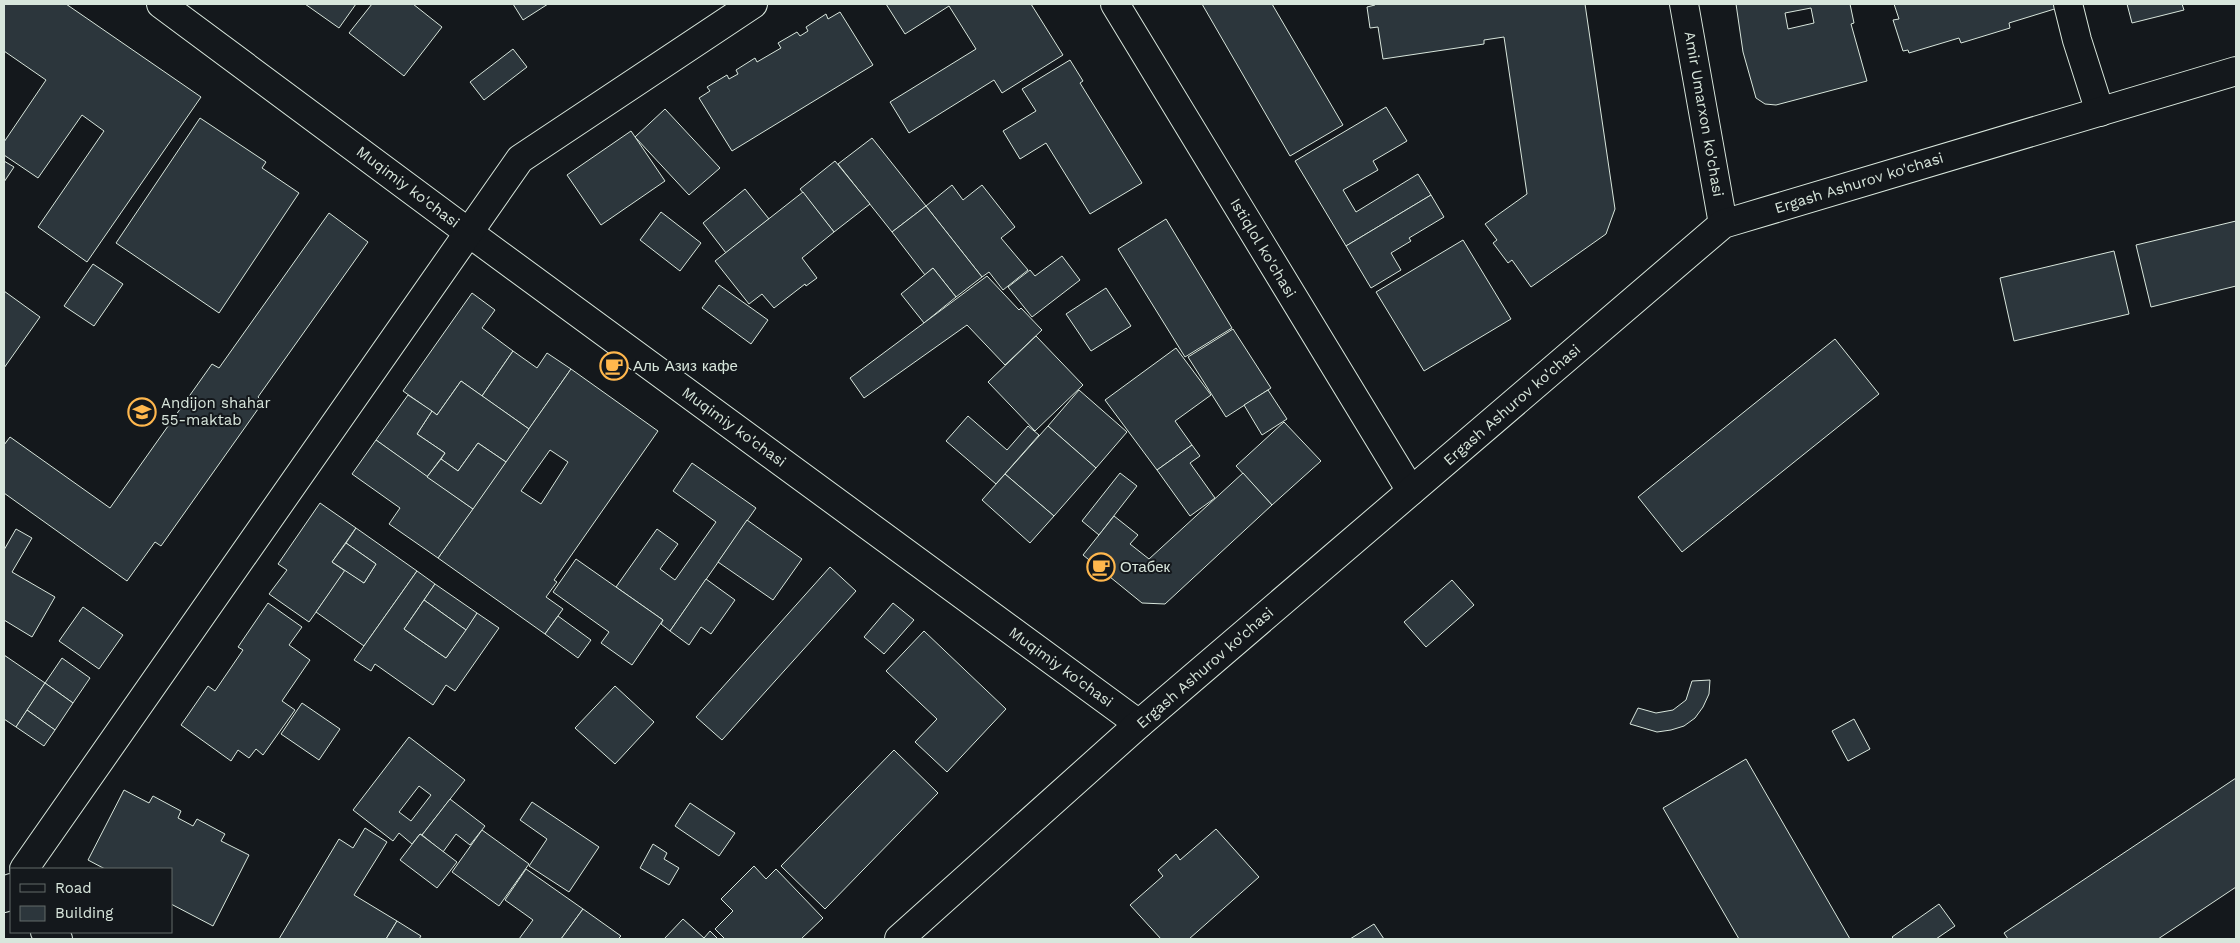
<svg xmlns="http://www.w3.org/2000/svg" width="2240" height="943" viewBox="0 0 2240 943" font-family="'Work Sans',sans-serif">
	<rect width="100%" height="100%" fill="#14181c"/>
	<g fill="#2c363c" stroke="#d8e6dc" fill-rule="evenodd">
		<polygon points="4,4 66,4 201,97 87,262 38,227 104,131 82,115 38,178 4,155 4,142 46,80 4,51"/>
		<polygon points="305,4 356,4 339,28"/>
		<polygon points="372,4 413,4 442,27 404,76 349,33"/>
		<polygon points="513,4 548,4 523,20"/>
		<polygon points="886,4 1031,4 1063,55 1002,93 994,80 909,133 890,102 976,49 949,6 905,34"/>
		<polygon points="1202,4 1272,4 1343,125 1290,156"/>
		<polygon points="1375,4 1585,4 1615,209 1606,234 1531,287 1512,260 1508,263 1493,243 1497,240 1485,224 1527,194 1504,37 1484,40 1484,44 1383,59 1378,27 1370,28 1367,7 1375,5"/>
		<path d="M1736,4H1850L1854,23L1851,24L1867,81L1776,105L1765,104L1756,98L1743,52ZM1811,8L1814,23L1788,29L1785,13Z"/>
		<polygon points="1894,4 2059,4 2061,7 2009,23 2010,28 1961,43 1959,38 1909,53 1908,50 1903,51 1893,20 1899,19"/>
		<polygon points="2127,4 2182,4 2184,10 2132,23"/>
		<polygon points="840,12 873,65 732,151 699,98 710,91 707,87 727,75 729,79 738,74 736,70 755,58 757,62 781,48 778,43 797,32 800,36 808,31 806,27 826,14 828,19"/>
		<polygon points="513,49 527,67 484,100 470,82"/>
		<polygon points="1070,60 1083,81 1080,83 1142,183 1090,214 1046,143 1020,159 1003,131 1036,111 1022,89"/>
		<polygon points="1386,107 1407,141 1373,161 1378,170 1343,190 1356,212 1418,174 1431,195 1346,246 1295,161"/>
		<polygon points="665,109 720,168 689,195 635,137"/>
		<polygon points="200,118 266,162 262,168 299,193 219,313 116,243"/>
		<polygon points="631,131 665,181 601,225 567,175"/>
		<polygon points="872,138 926,206 892,232 838,164"/>
		<polygon points="4,161 14,167 4,182"/>
		<polygon points="835,161 870,204 834,232 800,189"/>
		<polygon points="952,185 963,200 982,185 1015,227 1001,238 1028,270 1003,290 989,272 982,277 926,206"/>
		<polygon points="745,189 769,219 726,253 703,223"/>
		<polygon points="803,192 834,232 802,258 817,278 806,286 805,284 774,308 762,294 749,304 715,261"/>
		<polygon points="1431,195 1444,217 1409,238 1411,241 1391,253 1401,270 1371,288 1346,246"/>
		<polygon points="926,206 982,277 956,297 933,268 925,275 892,232"/>
		<polygon points="661,212 701,243 680,271 640,240"/>
		<polygon points="329,213 368,242 258,397 263,402 161,546 155,542 127,581 4,493 4,445 10,437 110,508 212,364 219,368"/>
		<polygon points="1166,219 1232,328 1185,357 1118,249"/>
		<polygon points="2236,221 2236,286 2151,307 2136,245"/>
		<polygon points="1463,240 1511,319 1424,371 1376,292"/>
		<polygon points="2114,251 2129,314 2014,341 2000,278"/>
		<polygon points="1062,256 1080,280 1032,317 1008,287 1030,270 1035,276"/>
		<polygon points="93,264 123,284 94,326 64,306"/>
		<polygon points="933,268 956,297 924,323 901,294"/>
		<polygon points="987,276 1019,310 1021,308 1042,330 1005,365 967,325 864,398 850,378"/>
		<polygon points="719,285 768,320 751,344 702,308"/>
		<polygon points="1106,288 1131,326 1091,351 1066,314"/>
		<polygon points="4,291 40,317 4,368"/>
		<polygon points="472,293 495,310 482,328 513,351 482,396 461,381 437,415 403,391"/>
		<polygon points="1233,329 1271,388 1226,417 1188,357"/>
		<polygon points="1036,336 1083,385 1035,431 988,382"/>
		<polygon points="1835,339 1879,394 1682,552 1638,497"/>
		<polygon points="1176,348 1211,395 1175,421 1192,445 1157,470 1105,400"/>
		<polygon points="513,351 537,368 547,353 571,369 529,429 482,396"/>
		<path d="M571,369L658,431L554,580L557,582L546,597L563,609L545,634L438,558ZM550,450L568,462L541,504L521,491Z"/>
		<polygon points="461,381 529,429 506,462 478,443 458,471 441,459 445,453 417,434 432,411 437,415"/>
		<polygon points="1079,390 1127,432 1096,468 1048,426"/>
		<polygon points="1268,390 1287,419 1262,435 1244,405"/>
		<polygon points="408,395 432,411 417,434 445,453 427,477 376,440"/>
		<polygon points="968,416 1007,450 1028,426 1039,435 996,484 946,441"/>
		<polygon points="1284,422 1321,461 1272,505 1236,466"/>
		<polygon points="1048,426 1096,468 1054,516 1005,474"/>
		<polygon points="376,440 473,509 438,558 389,524 400,508 352,474"/>
		<polygon points="478,443 506,462 473,509 427,477 441,459 458,471"/>
		<polygon points="1192,445 1200,456 1190,463 1215,498 1190,516 1157,470"/>
		<polygon points="692,463 756,508 670,631 661,624 663,620 616,587 657,529 678,544 660,569 675,580 716,522 673,491"/>
		<polygon points="1120,473 1137,486 1099,535 1082,521"/>
		<polygon points="1243,473 1272,505 1165,604 1142,603 1083,555 1114,516 1138,535 1130,544 1149,559"/>
		<polygon points="1005,474 1054,516 1030,543 982,500"/>
		<polygon points="320,503 356,528 332,562 345,571 309,622 269,594 287,570 278,564"/>
		<polygon points="747,520 802,559 773,600 718,562"/>
		<polygon points="356,528 417,571 364,646 316,612 345,570 364,583 376,564 346,543"/>
		<polygon points="16,529 32,538 12,572 55,597 32,637 4,620 4,550"/>
		<polygon points="346,543 376,564 364,583 332,562"/>
		<polygon points="576,559 663,620 632,665 601,643 609,632 553,592"/>
		<polygon points="830,567 856,591 722,740 696,717"/>
		<polygon points="417,571 435,584 404,629 446,658 477,613 499,628 455,691 446,685 433,705 375,664 371,671 354,660"/>
		<polygon points="706,579 735,600 711,634 701,627 689,645 670,631"/>
		<polygon points="1452,580 1474,605 1426,647 1404,622"/>
		<polygon points="435,584 477,613 466,630 424,600"/>
		<polygon points="424,600 466,630 446,658 404,629"/>
		<polygon points="268,603 302,627 289,645 310,660 282,701 295,710 263,755 256,749 249,758 238,750 231,761 181,725 208,686 215,691 243,650 238,647"/>
		<polygon points="893,603 914,620 884,654 864,637"/>
		<polygon points="83,607 123,635 99,669 59,641"/>
		<polygon points="558,616 591,640 578,658 545,634"/>
		<polygon points="924,631 1006,709 947,772 915,742 937,719 886,671"/>
		<polygon points="4,655 45,683 16,727 4,719"/>
		<polygon points="62,658 90,678 73,703 45,683"/>
		<polygon points="1710,680 1709,694 1703,707 1695,718 1684,726 1671,730 1657,732 1630,724 1638,708 1656,713 1673,710 1686,700 1692,681"/>
		<polygon points="45,683 73,703 55,730 27,710"/>
		<polygon points="615,686 654,722 615,764 575,728"/>
		<polygon points="302,703 340,729 319,760 281,734"/>
		<polygon points="27,710 55,730 44,746 16,727"/>
		<polygon points="1854,719 1870,749 1848,761 1832,731"/>
		<path d="M409,737L465,780L422,835L420,834L412,844L399,833L393,841L353,810ZM419,786L431,795L411,821L399,812Z"/>
		<polygon points="894,750 938,793 825,909 781,866"/>
		<polygon points="1746,759 1850,939 1739,939 1663,808"/>
		<polygon points="2236,778 2236,887 2158,939 2008,939 2004,933"/>
		<polygon points="124,790 149,803 153,796 181,811 178,818 193,826 197,819 225,834 221,841 249,855 213,926 171,904 171,869 105,869 88,860"/>
		<polygon points="450,799 485,826 470,845 456,834 443,852 422,835"/>
		<polygon points="532,802 599,847 569,892 529,866 547,839 520,820"/>
		<polygon points="690,803 735,833 719,856 675,826"/>
		<polygon points="365,828 387,842 354,895 397,921 386,939 279,939 339,839 353,848"/>
		<polygon points="1216,829 1259,877 1189,939 1161,939 1130,905 1163,876 1158,870 1176,854 1180,860"/>
		<polygon points="482,830 529,864 499,906 452,872"/>
		<polygon points="420,834 457,862 437,888 400,860"/>
		<polygon points="653,844 667,853 664,859 679,868 669,885 640,868"/>
		<polygon points="754,866 766,879 776,869 823,918 801,939 725,939 715,929 733,911 721,899"/>
		<polygon points="526,869 583,909 561,939 519,939 533,920 505,900"/>
		<polygon points="1939,904 1955,926 1936,939 1894,939 1892,937"/>
		<polygon points="583,909 621,936 618,939 561,939"/>
		<polygon points="683,919 704,938 710,931 718,939 664,939"/>
		<polygon points="397,921 421,936 419,939 386,939"/>
		<polygon points="1374,924 1384,939 1350,939"/>
	</g>
	<g fill="none" stroke-linecap="round" stroke-linejoin="round">
		<g stroke="#d8e6dc" stroke-width="30">
			<g id="minor">
				<polyline points="161,4 468,232 1139,724"/>
				<polyline points="1115,4 1411,491"/>
				<polyline points="1684,4 1723,224"/>
				<polyline points="2068,4 2077,40 2100,112"/>
				<polyline points="24,869 520,159 753,4"/>
				<polyline points="4,898 11,888"/>
				<polyline points="45,932 58,939"/>
				<polyline points="899,939 1139,724 1723,224 2236,71"/>
			</g>
		</g>
		<use href="#minor" stroke="#14181c" stroke-width="28"/>
	</g>
	<defs>
		<g id="cafe-ring" transform="scale(1.4375)"><circle r="9.5" fill="#14181c" stroke="#ffb74d" stroke-width="1.5"/><path d="M-5.5-4.5H6V0H3Q3 3.5 0 3.5H-2.5Q-5.5 3.5-5.5 0ZM3-3.2v2h1.7v-2ZM-6 4.5H4V6H-6Z" fill="#ffb74d"/></g>
		<g id="school-ring" transform="scale(1.4375)"><circle r="9.5" fill="#14181c" stroke="#ffb74d" stroke-width="1.5"/><path d="M0-5L7-2L0 1L-7-2ZM-4 1L0 2.5L4 1V4Q0 6-4 4Z" fill="#ffb74d"/></g>
	</defs>
	<g fill-rule="evenodd">
		<use href="#cafe-ring" x="614" y="366"/>
		<use href="#school-ring" x="142" y="412"/>
		<use href="#cafe-ring" x="1101" y="567"/>
	</g>
	<g text-anchor="middle" dominant-baseline="central" stroke-width="4" stroke-linejoin="round" paint-order="stroke">
		<g font-size="15" fill="#d8e6dc" stroke="#14181c">
			<text transform="translate(1704 114) rotate(80)">Amir Umarxon ko'chasi</text>
			<text transform="translate(1859 183) rotate(-17)">Ergash Ashurov ko'chasi</text>
			<text transform="translate(408 187) rotate(37)">Muqimiy ko'chasi</text>
			<text transform="translate(1263 248) rotate(59)">Istiqlol ko'chasi</text>
			<text transform="translate(1512 405) rotate(-41)">Ergash Ashurov ko'chasi</text>
			<text transform="translate(734 427) rotate(36)">Muqimiy ko'chasi</text>
			<text transform="translate(1061 667) rotate(36)">Muqimiy ko'chasi</text>
			<text transform="translate(1205 668) rotate(-41)">Ergash Ashurov ko'chasi</text>
		</g>
		<g font-size="15" fill="#d8e6dc" stroke="#14181c" text-anchor="start">
			<text x="633" y="366">Аль Азиз кафе</text>
			<text x="161" y="403">Andijon shahar<tspan x="161" dy="17">55-maktab</tspan></text>
			<text x="1120" y="567">Отабек</text>
		</g>
	</g>
	<rect width="2240" height="943" fill="none" stroke="#d8e6dc" stroke-width="10"/>
	<rect x="10" y="868" width="162" height="65" fill="#14181c" stroke="#626a69"/>
	<rect x="20" y="884" width="25" height="8" fill="#14181c" stroke="#626a69"/>
	<text x="55" y="893" font-size="15" fill="#d8e6dc">Road</text>
	<rect x="20" y="906" width="25" height="15" fill="#2c363c" stroke="#626a69"/>
	<text x="55" y="918" font-size="15" fill="#d8e6dc">Building</text>
</svg>
